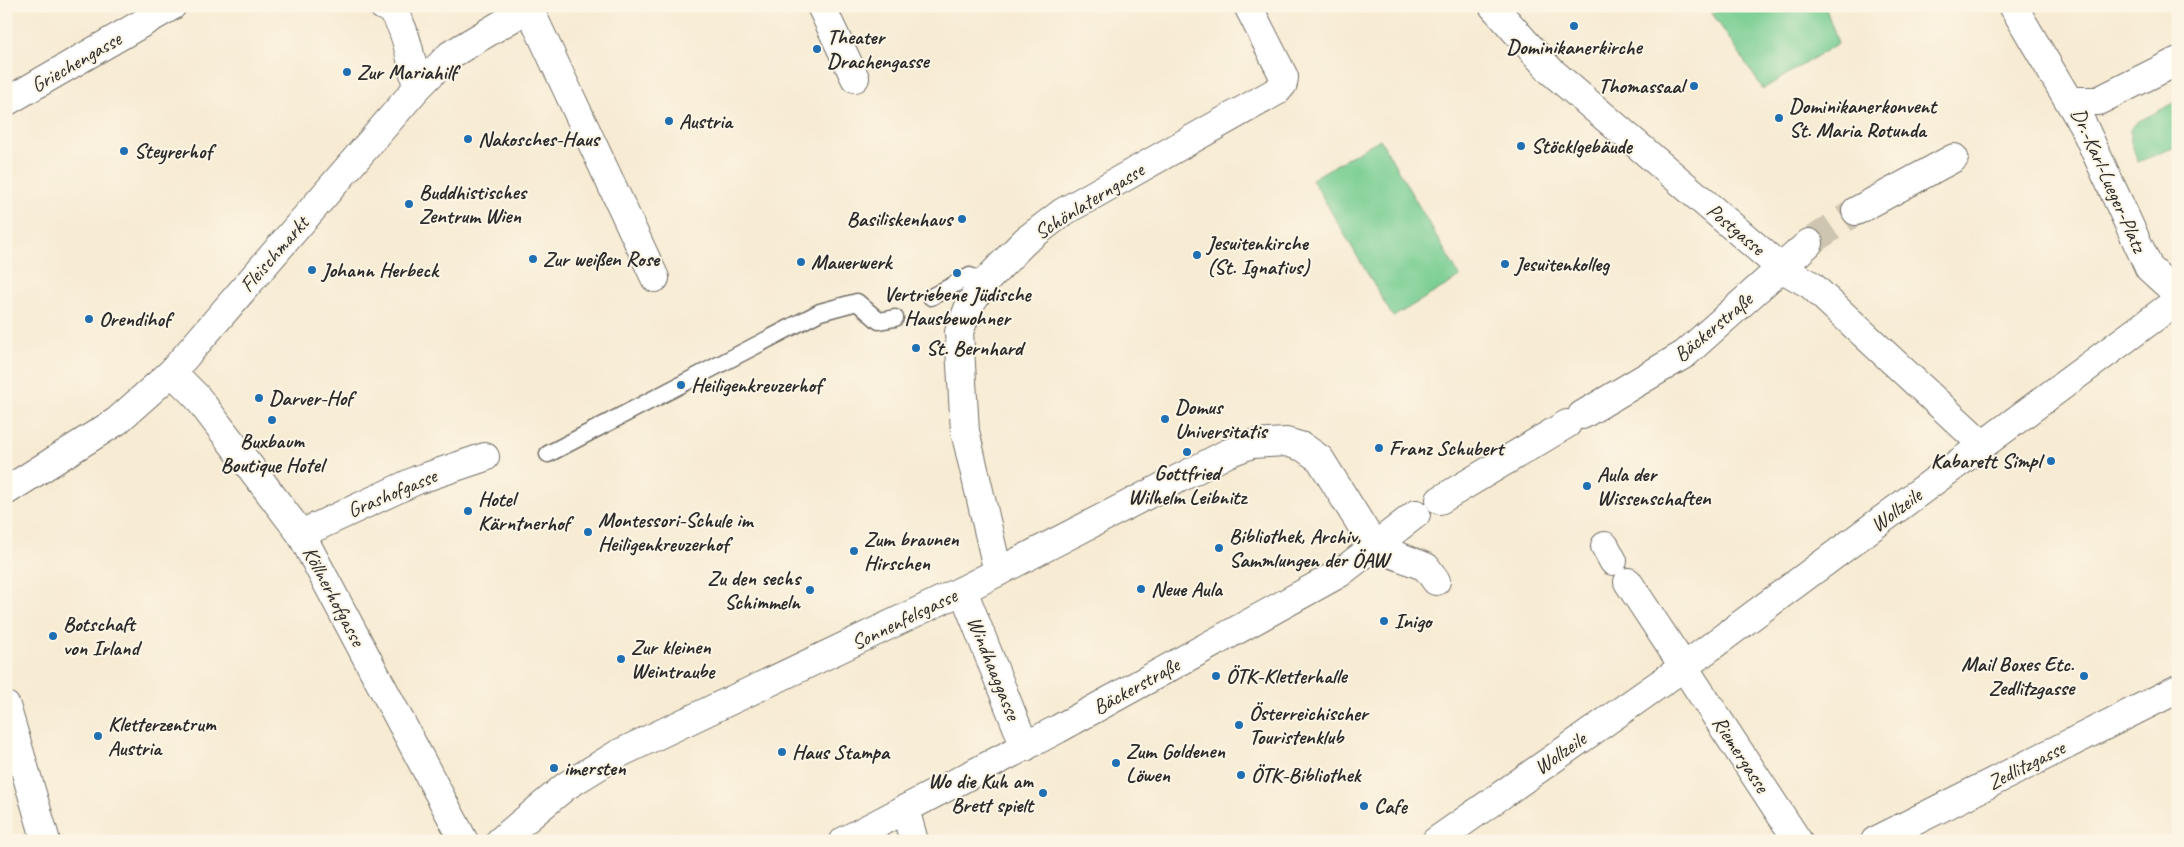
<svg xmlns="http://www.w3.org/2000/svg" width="2184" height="847" viewBox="0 0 2184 847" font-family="Caveat,sans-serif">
	<rect width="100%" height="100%" fill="#fcf5e5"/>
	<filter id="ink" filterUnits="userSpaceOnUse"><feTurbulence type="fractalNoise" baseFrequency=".02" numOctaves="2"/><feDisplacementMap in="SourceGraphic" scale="10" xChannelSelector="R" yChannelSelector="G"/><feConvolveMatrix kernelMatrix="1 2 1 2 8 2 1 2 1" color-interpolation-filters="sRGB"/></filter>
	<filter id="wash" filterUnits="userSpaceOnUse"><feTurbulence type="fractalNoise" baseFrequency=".0096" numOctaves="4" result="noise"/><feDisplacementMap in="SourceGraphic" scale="20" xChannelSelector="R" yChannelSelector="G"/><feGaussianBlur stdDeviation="1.12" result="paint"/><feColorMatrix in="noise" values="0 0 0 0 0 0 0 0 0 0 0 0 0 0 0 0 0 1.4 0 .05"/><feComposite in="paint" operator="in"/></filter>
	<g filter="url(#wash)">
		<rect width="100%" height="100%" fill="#f7ebd3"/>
		<g fill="#77cd92" stroke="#517c5e">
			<polygon points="1731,6 1825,6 1838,43 1763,89 1712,13"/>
			<polygon points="2178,101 2178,146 2138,162 2130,139 2130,130 2137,122"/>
			<polygon points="1380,139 1460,277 1393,317 1312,179"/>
		</g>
	</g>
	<g filter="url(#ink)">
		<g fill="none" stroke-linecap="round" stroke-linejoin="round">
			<polyline stroke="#cec5b1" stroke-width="28" stroke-dasharray="28 14" stroke-linecap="butt" points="1809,243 1856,211"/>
			<g stroke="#726e66" stroke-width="19">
				<g id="lane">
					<polyline points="931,297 970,276 983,284"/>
					<polyline points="548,454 820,312 857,302 879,321 895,318"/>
				</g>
			</g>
			<g stroke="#726e66" stroke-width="30">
				<g id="street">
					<path d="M383,6C406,13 412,67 417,88"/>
					<polyline points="821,6 855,78"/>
					<polyline points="1493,6 1551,71 1781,268 1811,285 1983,445"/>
					<polyline points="2013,6 2083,125 2149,268 2173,290 2178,298"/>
					<polyline points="529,8 655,278"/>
					<polyline points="2071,101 2098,101 2178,61"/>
					<polyline points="6,102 172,6"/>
					<polyline points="1856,211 1954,158"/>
					<polyline points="172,372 197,397 301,534 464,841"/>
					<polyline points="1582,415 1685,354 1809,243"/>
					<polyline points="6,491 117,421 172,372 417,88 450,55 532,6"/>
					<polyline points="1440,500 1567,424"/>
					<polyline points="301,534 417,480 485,457"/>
					<polyline points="1605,546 1613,561"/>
					<polyline points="998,572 965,431 959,332 970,304 983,284 1025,241 1063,212 1277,91 1283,84 1284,77 1248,6"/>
					<polyline points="1628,582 1798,841"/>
					<polyline points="963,590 1025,747"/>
					<polyline points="6,706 46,841"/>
					<polyline points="905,809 914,841"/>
					<polyline points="500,841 566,786 618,754 963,590 1228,453 1252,444 1286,442 1303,447 1320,459 1375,547 1426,567 1436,581"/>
					<polyline points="844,841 1058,729 1340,573 1416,514"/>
					<polyline points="1436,841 1685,666 2178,300"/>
					<polyline points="1875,841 2178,689"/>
				</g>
			</g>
			<use href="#lane" stroke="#fff" stroke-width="16"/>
			<use href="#street" stroke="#fff" stroke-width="28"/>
		</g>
	</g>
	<g fill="#1f6fb2" stroke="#fcf5e5" stroke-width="2">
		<circle cx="1574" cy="26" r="5"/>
		<circle cx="817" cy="49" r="5"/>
		<circle cx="347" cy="72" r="5"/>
		<circle cx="1694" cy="86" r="5"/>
		<circle cx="1779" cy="118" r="5"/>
		<circle cx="669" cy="121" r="5"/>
		<circle cx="468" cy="139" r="5"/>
		<circle cx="1521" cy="146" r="5"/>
		<circle cx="124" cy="151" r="5"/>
		<circle cx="409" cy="204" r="5"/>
		<circle cx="962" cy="219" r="5"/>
		<circle cx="1197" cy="255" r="5"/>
		<circle cx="533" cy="259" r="5"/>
		<circle cx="801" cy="262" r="5"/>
		<circle cx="1505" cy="264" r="5"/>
		<circle cx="312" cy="270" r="5"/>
		<circle cx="957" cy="273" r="5"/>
		<circle cx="89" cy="319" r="5"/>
		<circle cx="916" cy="348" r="5"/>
		<circle cx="681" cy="385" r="5"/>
		<circle cx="259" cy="398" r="5"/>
		<circle cx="1165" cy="419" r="5"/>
		<circle cx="272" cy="420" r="5"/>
		<circle cx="1379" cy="448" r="5"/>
		<circle cx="1187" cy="452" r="5"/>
		<circle cx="2051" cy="461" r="5"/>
		<circle cx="1587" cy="486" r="5"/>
		<circle cx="468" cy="511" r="5"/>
		<circle cx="588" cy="532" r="5"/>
		<circle cx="1219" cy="548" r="5"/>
		<circle cx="854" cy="551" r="5"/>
		<circle cx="1141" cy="589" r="5"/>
		<circle cx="810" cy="590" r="5"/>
		<circle cx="1384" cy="621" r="5"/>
		<circle cx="53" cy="636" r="5"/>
		<circle cx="621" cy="659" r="5"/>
		<circle cx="1216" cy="676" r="5"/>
		<circle cx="2084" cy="676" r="5"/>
		<circle cx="1239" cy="725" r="5"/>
		<circle cx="98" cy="736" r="5"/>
		<circle cx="782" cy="752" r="5"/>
		<circle cx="1116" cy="763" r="5"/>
		<circle cx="554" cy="768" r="5"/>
		<circle cx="1241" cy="775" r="5"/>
		<circle cx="1043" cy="793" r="5"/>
		<circle cx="1364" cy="806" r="5"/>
	</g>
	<g text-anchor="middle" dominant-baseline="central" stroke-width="4" stroke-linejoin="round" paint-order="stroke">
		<g font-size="21" font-weight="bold" fill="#2b2b2b" stroke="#fcf5e5" text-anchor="start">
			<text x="827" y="37">Theater<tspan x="827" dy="24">Drachengasse</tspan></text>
			<text x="1574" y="47" text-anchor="middle">Dominikanerkirche</text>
			<text x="357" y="72">Zur Mariahilf</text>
			<text x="1684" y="86" text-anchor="end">Thomassaal</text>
			<text x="1789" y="106">Dominikanerkonvent<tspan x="1789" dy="24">St. Maria Rotunda</tspan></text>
			<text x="679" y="121">Austria</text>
			<text x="478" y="139">Nakosches-Haus</text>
			<text x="1531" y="146">Stöcklgebäude</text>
			<text x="134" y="151">Steyrerhof</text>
			<text x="419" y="192">Buddhistisches<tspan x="419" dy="24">Zentrum Wien</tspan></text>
			<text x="952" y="219" text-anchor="end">Basiliskenhaus</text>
			<text x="1207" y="243">Jesuitenkirche<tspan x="1207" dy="24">(St. Ignatius)</tspan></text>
			<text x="543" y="259">Zur weißen Rose</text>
			<text x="811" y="262">Mauerwerk</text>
			<text x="1515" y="264">Jesuitenkolleg</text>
			<text x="322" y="270">Johann Herbeck</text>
			<text x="957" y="294" text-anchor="middle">Vertriebene Jüdische<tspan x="957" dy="24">Hausbewohner</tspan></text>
			<text x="99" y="319">Orendihof</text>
			<text x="926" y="348">St. Bernhard</text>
			<text x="691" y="385">Heiligenkreuzerhof</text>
			<text x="269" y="398">Darver-Hof</text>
			<text x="1175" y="407">Domus<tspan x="1175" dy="24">Universitatis</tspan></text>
			<text x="272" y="441" text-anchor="middle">Buxbaum<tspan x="272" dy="24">Boutique Hotel</tspan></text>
			<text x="1389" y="448">Franz Schubert</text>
			<text x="2041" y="461" text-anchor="end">Kabarett Simpl</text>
			<text x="1187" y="473" text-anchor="middle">Gottfried<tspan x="1187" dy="24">Wilhelm Leibnitz</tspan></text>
			<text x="1597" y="474">Aula der<tspan x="1597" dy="24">Wissenschaften</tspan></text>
			<text x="478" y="499">Hotel<tspan x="478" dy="24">Kärntnerhof</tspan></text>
			<text x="598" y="520">Montessori-Schule im<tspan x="598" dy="24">Heiligenkreuzerhof</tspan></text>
			<text x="1229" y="536">Bibliothek, Archiv,<tspan x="1229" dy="24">Sammlungen der ÖAW</tspan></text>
			<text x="864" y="539">Zum braunen<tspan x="864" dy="24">Hirschen</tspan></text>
			<text x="800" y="578" text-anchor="end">Zu den sechs<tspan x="800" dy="24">Schimmeln</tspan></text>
			<text x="1151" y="589">Neue Aula</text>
			<text x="1394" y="621">Inigo</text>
			<text x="63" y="624">Botschaft<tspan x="63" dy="24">von Irland</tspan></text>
			<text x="631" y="647">Zur kleinen<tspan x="631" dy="24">Weintraube</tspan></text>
			<text x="2074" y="664" text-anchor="end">Mail Boxes Etc.<tspan x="2074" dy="24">Zedlitzgasse</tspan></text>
			<text x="1226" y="676">ÖTK-Kletterhalle</text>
			<text x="1249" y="713">Österreichischer<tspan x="1249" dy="24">Touristenklub</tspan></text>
			<text x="108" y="724">Kletterzentrum<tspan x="108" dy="24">Austria</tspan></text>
			<text x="1126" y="751">Zum Goldenen<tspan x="1126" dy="24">Löwen</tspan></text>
			<text x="792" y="752">Haus Stampa</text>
			<text x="564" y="768">imersten</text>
			<text x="1251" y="775">ÖTK-Bibliothek</text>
			<text x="1033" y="781" text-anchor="end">Wo die Kuh am<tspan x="1033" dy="24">Brett spielt</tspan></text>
			<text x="1374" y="806">Cafe</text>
		</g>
		<g font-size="21" fill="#2b2b2b" stroke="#fcf5e5">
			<text transform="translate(76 62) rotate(-30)">Griechengasse</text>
			<text transform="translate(2109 180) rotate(66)">Dr.-Karl-Lueger-Platz</text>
			<text transform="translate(1089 201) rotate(-32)">Schönlaterngasse</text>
			<text transform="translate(1736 229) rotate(40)">Postgasse</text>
			<text transform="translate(274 254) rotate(-49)">Fleischmarkt</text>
			<text transform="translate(1713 327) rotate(-40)">Bäckerstraße</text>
			<text transform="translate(392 493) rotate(-23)">Grashofgasse</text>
			<text transform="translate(1896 510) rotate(-37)">Wollzeile</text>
			<text transform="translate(334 596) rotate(62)">Köllnerhofgasse</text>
			<text transform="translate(904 619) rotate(-26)">Sonnenfelsgasse</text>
			<text transform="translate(994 668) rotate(68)">Windhaaggasse</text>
			<text transform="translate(1136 686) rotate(-29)">Bäckerstraße</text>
			<text transform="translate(1560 753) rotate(-35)">Wollzeile</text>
			<text transform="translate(1741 754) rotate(57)">Riemergasse</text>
			<text transform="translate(2026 765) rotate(-27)">Zedlitzgasse</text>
		</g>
	</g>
	<rect width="2184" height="847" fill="none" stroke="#fcf5e5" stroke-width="25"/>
</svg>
